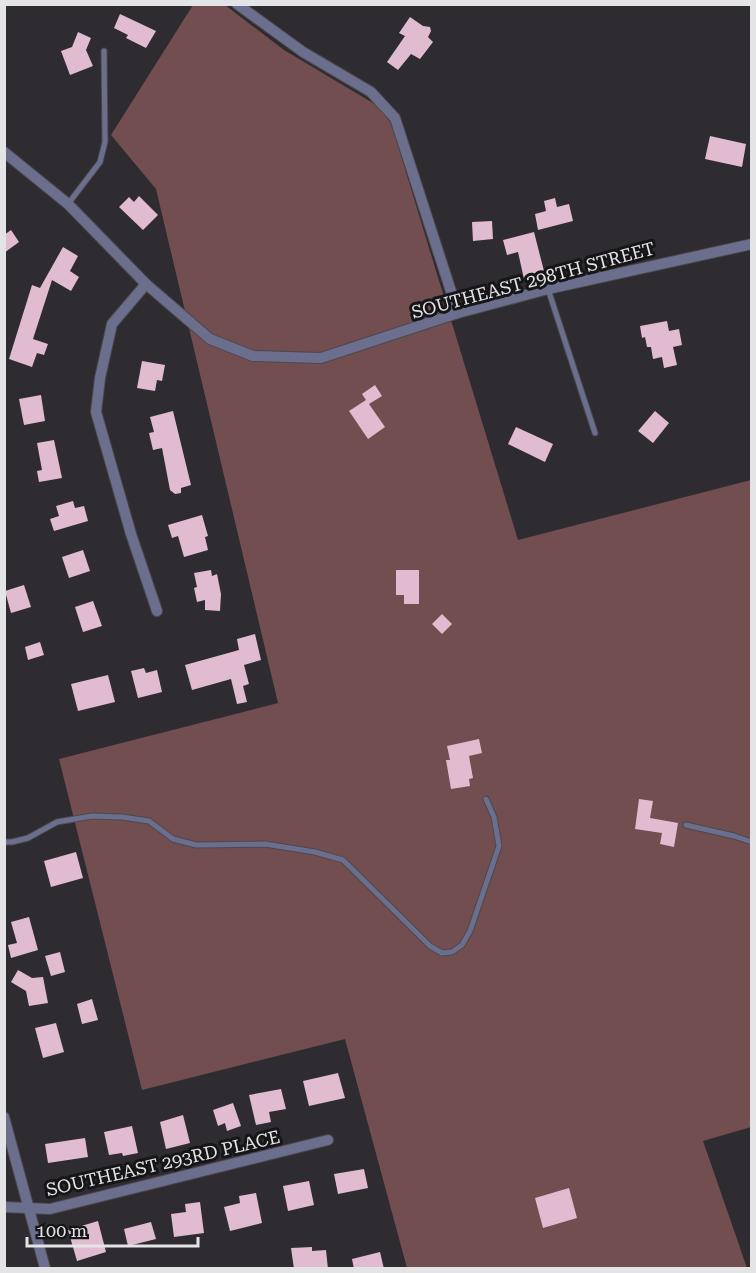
<svg xmlns="http://www.w3.org/2000/svg" width="756" height="1273" viewBox="0 0 756 1273" font-family="'Roboto Serif',serif">
	<rect width="100%" height="100%" fill="#2e2c30"/>
	<polygon fill="#724e50" points="193,5 225,5 284,50 378,106 391,123 518,540 751,480 751,1127 703,1141 747,1268 407,1268 345,1039 142,1090 59,759 278,703 156,189 111,135"/>
	<g fill="#e1bcd0">
		<polygon points="120,14 156,31 146,48 126,38 128,35 114,28"/>
		<polygon points="410,17 423,26 430,27 431,31 428,37 433,42 420,59 411,54 398,70 387,62 405,36 399,33"/>
		<polygon points="78,32 91,38 86,50 93,66 70,75 61,51 72,47"/>
		<polygon points="710,136 746,144 742,167 705,159"/>
		<polygon points="139,196 158,215 143,230 119,207 129,197 134,202"/>
		<polygon points="555,198 557,207 569,204 573,221 538,230 535,214 546,211 544,201"/>
		<polygon points="492,221 493,239 473,241 472,222"/>
		<polygon points="11,230 19,242 4,253 4,235"/>
		<polygon points="534,232 545,275 524,279 518,252 507,255 503,240"/>
		<polygon points="63,247 78,256 70,271 79,277 71,291 52,280 33,339 48,344 44,355 37,353 32,367 9,359 32,285 40,288"/>
		<polygon points="667,321 669,331 679,329 682,345 673,347 677,365 664,368 662,357 653,359 651,347 647,347 645,337 642,338 640,326"/>
		<polygon points="142,361 165,365 162,381 157,380 155,391 137,388"/>
		<polygon points="375,385 382,396 369,404 385,427 368,439 349,411 366,400 362,394"/>
		<polygon points="41,395 45,421 24,425 19,399"/>
		<polygon points="173,411 191,485 181,488 181,493 175,494 170,490 162,448 153,450 149,433 154,432 150,417"/>
		<polygon points="655,411 669,423 653,443 638,431"/>
		<polygon points="516,427 553,444 545,462 508,444"/>
		<polygon points="54,440 62,478 39,482 37,471 42,470 37,443"/>
		<polygon points="73,501 75,508 84,506 88,521 54,531 50,519 59,516 56,506"/>
		<polygon points="202,515 208,536 205,537 208,550 184,557 178,536 172,538 168,525"/>
		<polygon points="83,550 90,571 69,578 62,557"/>
		<polygon points="211,570 212,576 217,574 221,594 220,611 205,610 205,600 197,602 194,588 197,587 194,573"/>
		<polygon points="396,570 419,570 419,604 404,604 404,595 396,595"/>
		<polygon points="24,585 31,607 11,613 5,591"/>
		<polygon points="93,601 102,626 83,632 75,607"/>
		<polygon points="442,614 452,624 442,634 432,624"/>
		<polygon points="255,634 261,660 244,665 249,684 243,686 247,702 237,704 231,679 192,690 185,665 239,650 237,639"/>
		<polygon points="40,642 44,655 28,660 25,647"/>
		<polygon points="144,668 146,673 157,670 162,692 138,698 131,671"/>
		<polygon points="108,675 115,702 78,711 71,684"/>
		<polygon points="479,739 482,753 469,756 473,778 469,779 470,786 451,789 446,760 450,760 447,746"/>
		<polygon points="639,799 653,801 650,818 678,823 674,847 660,844 662,833 635,829"/>
		<polygon points="76,852 83,878 51,887 44,861"/>
		<polygon points="29,917 38,950 11,958 8,945 17,943 11,922"/>
		<polygon points="60,952 65,972 51,976 45,956"/>
		<polygon points="18,970 32,978 43,977 48,1003 29,1006 26,991 11,982"/>
		<polygon points="92,999 98,1020 82,1024 77,1004"/>
		<polygon points="56,1023 64,1052 43,1058 35,1028"/>
		<polygon points="338,1073 345,1098 309,1106 303,1081"/>
		<polygon points="281,1089 286,1109 269,1112 271,1122 256,1125 249,1095"/>
		<polygon points="233,1103 241,1126 227,1131 225,1123 218,1126 213,1110"/>
		<polygon points="183,1115 190,1143 166,1149 160,1122"/>
		<polygon points="132,1126 138,1153 123,1156 122,1153 109,1155 104,1132"/>
		<polygon points="85,1138 88,1157 48,1163 45,1144"/>
		<polygon points="364,1169 368,1188 338,1194 334,1174"/>
		<polygon points="309,1181 314,1205 288,1211 283,1186"/>
		<polygon points="569,1188 577,1218 543,1228 535,1198"/>
		<polygon points="256,1193 262,1223 230,1231 224,1207 240,1203 239,1196"/>
		<polygon points="200,1202 204,1233 174,1237 171,1214 186,1212 185,1204"/>
		<polygon points="98,1221 106,1252 77,1261 68,1230"/>
		<polygon points="151,1222 156,1239 128,1246 124,1229"/>
		<polygon points="312,1247 312,1251 326,1250 328,1269 294,1269 291,1248"/>
		<polygon points="380,1252 384,1269 354,1269 352,1259"/>
	</g>
	<g fill="none" stroke-linecap="round" stroke-linejoin="round">
		<g stroke="#4b494d" stroke-width="7">
			<g id="lane">
				<polyline points="68,204 100,162 105,142 104,51"/>
				<polyline points="548,289 595,433"/>
				<polyline points="686,825 734,836 752,842"/>
				<polyline points="4,842 12,842 28,838 57,822 92,816 122,817 149,821 173,839 196,845 265,844 315,852 343,860 430,946 442,953 452,952 462,945 470,931 499,846 494,817 486,799"/>
			</g>
		</g>
		<g stroke="#4b494d" stroke-width="12">
			<g id="street">
				<polyline points="237,4 303,52 371,92 395,118 458,313"/>
				<polyline points="4,152 68,204 146,284 210,339 253,356 321,358 458,313 548,289 752,244"/>
				<polyline points="146,284 112,324 100,378 96,412 131,534 157,611"/>
				<polyline points="4,1117 45,1268"/>
				<polyline points="4,1207 50,1209 328,1140"/>
			</g>
		</g>
		<use href="#lane" stroke="#6c6e8e" stroke-width="5"/>
		<use href="#street" stroke="#6c6e8e" stroke-width="10"/>
	</g>
	<g text-anchor="middle" dominant-baseline="central" stroke-width="6" stroke-linejoin="round" paint-order="stroke">
		<g font-size="18" fill="#e4e3e5" stroke="#161517">
			<text transform="translate(533 280) rotate(-15)">SOUTHEAST 298TH STREET</text>
			<text transform="translate(163 1163) rotate(-13)">SOUTHEAST 293RD PLACE</text>
		</g>
	</g>
	<rect width="756" height="1273" fill="none" stroke="#e4e3e5" stroke-width="12"/>
	<path d="M27 1237v9h171v-9" fill="none" stroke="#e4e3e5" stroke-width="3"/>
	<text x="36" y="1237" font-size="18" fill="#e4e3e5" stroke="#161517" stroke-width="4.5" paint-order="stroke">100 m</text>
</svg>
